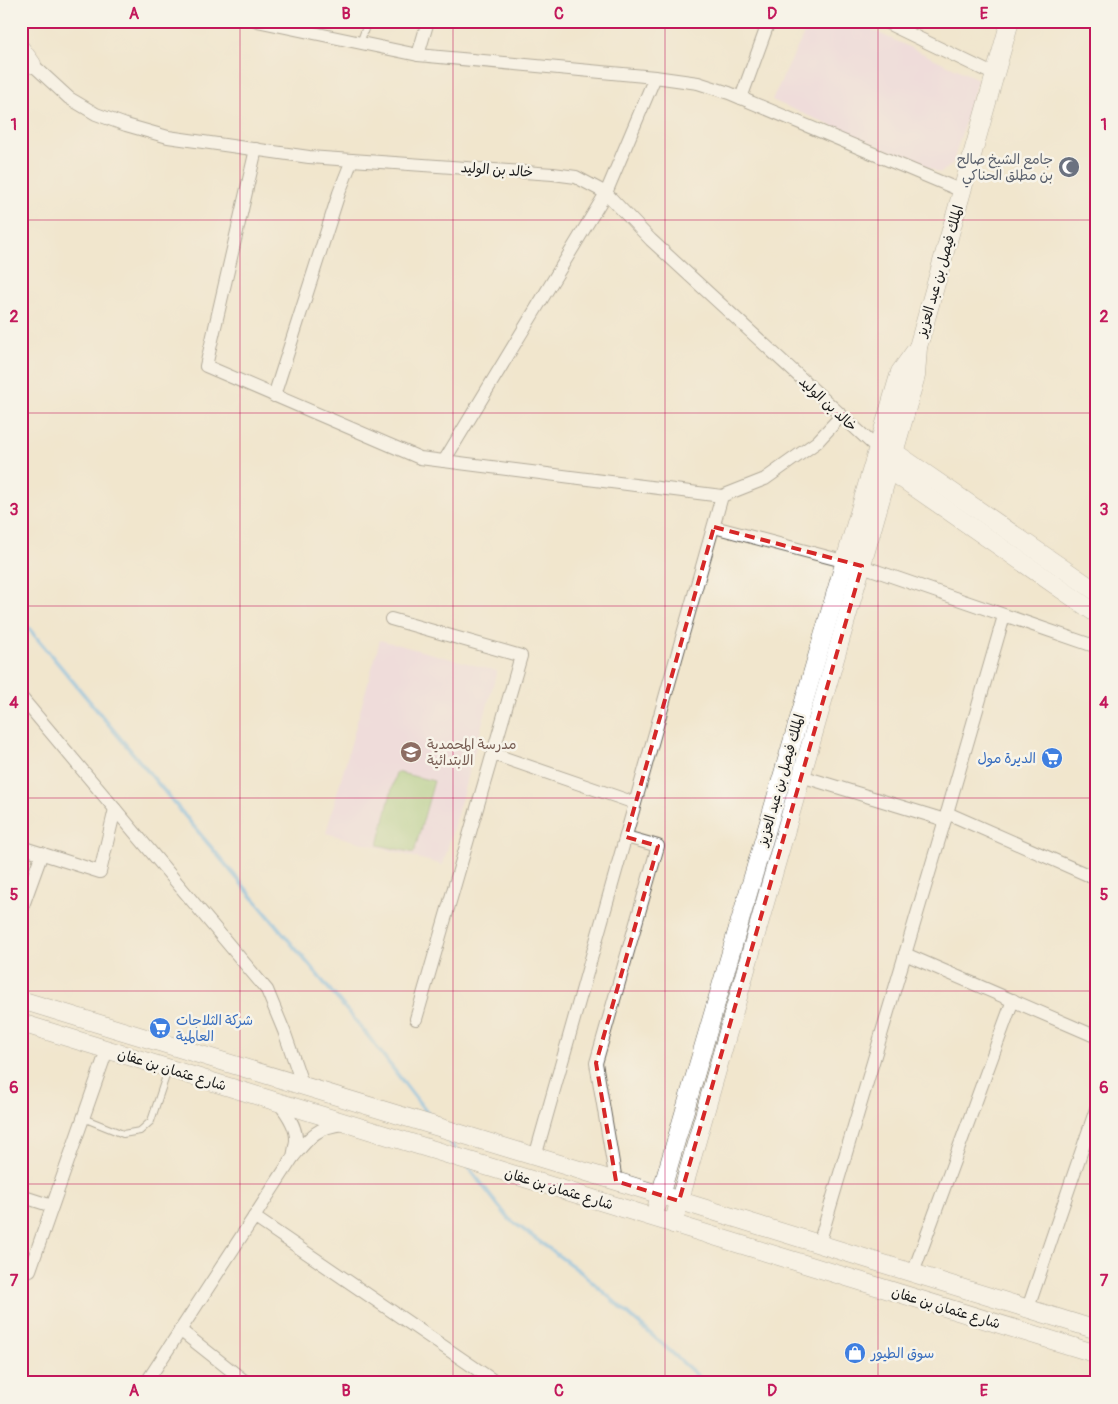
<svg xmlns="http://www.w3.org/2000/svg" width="1118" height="1404" viewBox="0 0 1118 1404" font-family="Pangolin,'Playpen Sans Arabic',sans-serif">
	<rect width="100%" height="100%" fill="#f7f3e8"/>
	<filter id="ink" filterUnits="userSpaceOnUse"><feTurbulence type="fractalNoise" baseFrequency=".02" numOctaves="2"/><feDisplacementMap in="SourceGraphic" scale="10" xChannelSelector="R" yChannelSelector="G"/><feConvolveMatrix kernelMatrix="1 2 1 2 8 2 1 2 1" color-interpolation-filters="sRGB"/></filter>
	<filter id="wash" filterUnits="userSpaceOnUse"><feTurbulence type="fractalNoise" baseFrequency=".0096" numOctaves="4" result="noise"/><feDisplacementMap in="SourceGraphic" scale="20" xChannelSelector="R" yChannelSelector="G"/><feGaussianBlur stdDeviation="1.12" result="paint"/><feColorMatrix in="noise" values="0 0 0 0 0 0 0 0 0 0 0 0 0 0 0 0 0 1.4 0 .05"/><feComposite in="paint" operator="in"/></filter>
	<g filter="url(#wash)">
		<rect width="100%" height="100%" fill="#f1e6cd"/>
		<g fill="#edd1e9">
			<polygon points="810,21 853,21 978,79 952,165 940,173 772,100"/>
			<polygon points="380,640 497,671 443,865 326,833"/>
		</g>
		<polygon fill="#9ac877" stroke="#5b724a" points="396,772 434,781 414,853 378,845"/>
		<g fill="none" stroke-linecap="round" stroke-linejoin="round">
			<g stroke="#71b5e7" stroke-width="4">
				<polyline points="21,619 365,1032 431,1118"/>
				<polyline points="445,1136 456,1150"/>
				<polyline points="469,1168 509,1219 582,1273 706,1383"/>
			</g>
		</g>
	</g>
	<g filter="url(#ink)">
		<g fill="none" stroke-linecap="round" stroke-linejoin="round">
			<g stroke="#67635a" stroke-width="8">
				<g id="lane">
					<polyline points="360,43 368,21"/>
					<polyline points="83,1118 123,1134 140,1131 151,1121 168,1070"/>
				</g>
			</g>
			<g stroke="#67635a" stroke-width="14">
				<g id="street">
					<polyline points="257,21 418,55 655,77 698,83 729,93 962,191"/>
					<polyline points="883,21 995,75"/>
					<polyline points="418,55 428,21"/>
					<polyline points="32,64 69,98 96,114 126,125 168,137 309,157 553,174 576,177 606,193 651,240 878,449"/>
					<polyline points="741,98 769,21"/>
					<polyline points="256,149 206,366 420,458 722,496"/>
					<polyline points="274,396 339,193 352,160"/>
					<polyline points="444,461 606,193 655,77"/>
					<polyline points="714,527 862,566 1097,647"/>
					<polyline points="391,619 521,656 416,1019"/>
					<polyline points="21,697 267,990 284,1031 303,1086"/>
					<polyline points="493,754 635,803"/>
					<polyline points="801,776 945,820"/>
					<polyline points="947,813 1097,879"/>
					<polyline points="21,847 100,872 115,809"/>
					<polyline points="21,911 42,853"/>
					<polyline points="905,954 1097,1037"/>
					<path d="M278,1102C287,1113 297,1127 296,1141C295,1146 294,1152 293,1157C309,1138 316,1127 343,1124"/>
					<polyline points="535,1157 722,496 765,479 817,442 841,416"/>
					<polyline points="616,1181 596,1063 658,846 626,837"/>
					<polyline points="21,1196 52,1206"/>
					<polyline points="254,1217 497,1383"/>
					<polyline points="819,1244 947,813 1004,616"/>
					<polyline points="30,1270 107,1050"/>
					<polyline points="913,1273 1013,1000"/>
					<polyline points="1028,1308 1097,1106"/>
					<polyline points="180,1330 247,1383"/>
					<polyline points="146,1383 293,1157"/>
					<polyline points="1096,1383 1097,1380"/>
				</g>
			</g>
			<g stroke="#67635a" stroke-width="19">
				<g id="secondary">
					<polyline points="21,49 32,64"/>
					<polyline points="883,451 900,456 1097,592"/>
					<polyline points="885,460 894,473 1097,614"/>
					<polyline points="21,1000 616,1181 1097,1330"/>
					<polyline points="21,1023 1097,1354"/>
					<polyline points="657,1206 900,372 918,347"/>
					<polyline points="673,1224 916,376 918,347 1010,21"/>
				</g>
			</g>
			<use href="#lane" stroke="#fff" stroke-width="6"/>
			<use href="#street" stroke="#fff" stroke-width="12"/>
			<use href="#secondary" stroke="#fff" stroke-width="18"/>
		</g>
	</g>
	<path d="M0 0H1118V1404H0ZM714,527L862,566L679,1201L616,1181L596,1063L658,846L626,837Z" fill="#f1e6cd" fill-opacity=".55" fill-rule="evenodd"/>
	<path fill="none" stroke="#d62828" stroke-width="4" stroke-dasharray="10 6" stroke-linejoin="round" d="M714,527L862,566L679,1201L616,1181L596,1063L658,846L626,837Z"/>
	<path fill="none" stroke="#c2185b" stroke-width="1" stroke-opacity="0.55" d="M240,21V1383M453,21V1383M665,21V1383M878,21V1383M21,220H1097M21,413H1097M21,606H1097M21,798H1097M21,991H1097M21,1184H1097"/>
	<defs>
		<g id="mosque-disc" transform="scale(1.125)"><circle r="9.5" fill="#6b7280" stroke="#f7f3e8"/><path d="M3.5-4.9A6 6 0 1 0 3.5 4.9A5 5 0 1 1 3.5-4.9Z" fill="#fff"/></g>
		<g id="school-disc" transform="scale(1.125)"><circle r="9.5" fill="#8d6e63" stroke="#f7f3e8"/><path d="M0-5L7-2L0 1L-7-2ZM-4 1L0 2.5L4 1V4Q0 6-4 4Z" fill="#fff"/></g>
		<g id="supermarket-disc" transform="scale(1.125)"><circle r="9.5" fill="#3f7fe0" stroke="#f7f3e8"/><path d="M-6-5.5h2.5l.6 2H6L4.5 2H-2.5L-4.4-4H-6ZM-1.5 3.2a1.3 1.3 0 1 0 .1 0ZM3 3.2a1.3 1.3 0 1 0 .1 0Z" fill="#fff"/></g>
		<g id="shop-disc" transform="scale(1.125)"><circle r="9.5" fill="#3f7fe0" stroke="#f7f3e8"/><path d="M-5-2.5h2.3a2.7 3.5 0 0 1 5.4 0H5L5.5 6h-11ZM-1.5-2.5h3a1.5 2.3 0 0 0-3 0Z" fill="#fff"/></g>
	</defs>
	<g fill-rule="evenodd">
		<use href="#mosque-disc" x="1069" y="167"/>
		<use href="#school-disc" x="411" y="752"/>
		<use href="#supermarket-disc" x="1052" y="758"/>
		<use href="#supermarket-disc" x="160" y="1028"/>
		<use href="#shop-disc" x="855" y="1353"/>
	</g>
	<g text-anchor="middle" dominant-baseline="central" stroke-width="5" stroke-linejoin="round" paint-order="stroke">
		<g font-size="14" fill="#5b616d" stroke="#f7f3e8" text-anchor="end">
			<text x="1053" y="159">جامع الشيخ صالح<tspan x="1053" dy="16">بن مطلق الحناكي</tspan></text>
		</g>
		<g font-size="14" fill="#1c1c1c" stroke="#f7f3e8">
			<text transform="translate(497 170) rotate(4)">خالد بن الوليد</text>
			<text transform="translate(940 271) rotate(-74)">الملك فيصل بن عبد العزيز</text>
			<text transform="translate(828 404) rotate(43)">خالد بن الوليد</text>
			<text transform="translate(781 780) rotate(-74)">الملك فيصل بن عبد العزيز</text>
			<text transform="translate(172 1070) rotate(17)">شارع عثمان بن عفان</text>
			<text transform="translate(559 1189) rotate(17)">شارع عثمان بن عفان</text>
			<text transform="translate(946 1308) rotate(17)">شارع عثمان بن عفان</text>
		</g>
		<g font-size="14" fill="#785e54" stroke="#f7f3e8" text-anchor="start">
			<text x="427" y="744">مدرسة المحمدية<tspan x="427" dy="16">الابتدائية</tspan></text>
		</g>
		<g font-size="14" fill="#366cbe" stroke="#f7f3e8" text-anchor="start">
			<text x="1036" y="758" text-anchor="end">الديرة مول</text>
			<text x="176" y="1020">شركة الثلاجات<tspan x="176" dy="16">العالمية</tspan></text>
			<text x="871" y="1353">سوق الطيور</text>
		</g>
	</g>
	<rect width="1118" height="1404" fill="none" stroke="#f7f3e8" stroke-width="55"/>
	<rect x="28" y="28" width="1062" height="1348" fill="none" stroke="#c2185b" stroke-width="2"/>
	<g font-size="16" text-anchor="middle" font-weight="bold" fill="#c2185b">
		<text x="134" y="19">A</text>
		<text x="346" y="19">B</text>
		<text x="559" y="19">C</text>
		<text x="772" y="19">D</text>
		<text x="984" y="19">E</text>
		<text x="14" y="130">1</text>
		<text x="1104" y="130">1</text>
		<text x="14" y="322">2</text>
		<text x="1104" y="322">2</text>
		<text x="14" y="515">3</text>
		<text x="1104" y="515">3</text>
		<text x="14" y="708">4</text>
		<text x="1104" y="708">4</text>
		<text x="14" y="900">5</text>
		<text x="1104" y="900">5</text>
		<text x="14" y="1093">6</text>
		<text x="1104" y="1093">6</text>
		<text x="14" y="1286">7</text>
		<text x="1104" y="1286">7</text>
		<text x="134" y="1396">A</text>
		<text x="346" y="1396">B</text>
		<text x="559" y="1396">C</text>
		<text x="772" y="1396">D</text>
		<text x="984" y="1396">E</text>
	</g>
</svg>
